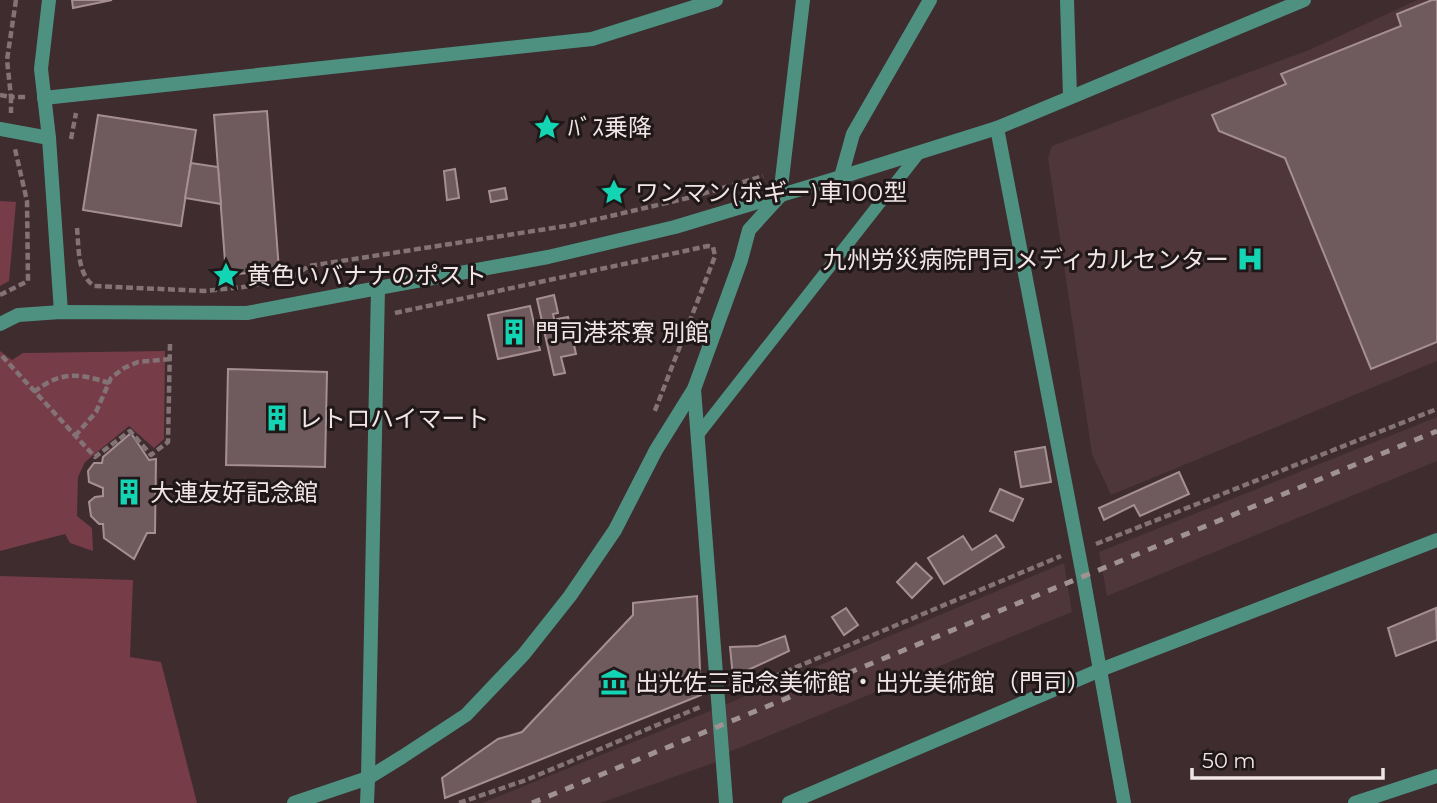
<svg xmlns="http://www.w3.org/2000/svg" width="1437" height="803" viewBox="0 0 1437 803" font-family="Montserrat,'Noto Sans JP',sans-serif">
	<rect width="100%" height="100%" fill="#3e2c2f"/>
	<g fill="#4e363a">
		<polygon points="1417,0 1437,0 1437,361 1111,495 1092,454 1048,158 1052,146 1309,50"/>
		<polygon points="1437,417 1437,461 1107,596 1099,552"/>
		<polygon points="1064,563 1072,612 729,752 724,705"/>
		<polygon points="715,709 719,761 600,803 482,803"/>
	</g>
	<g fill="#763c48">
		<polygon points="0,201 16,202 9,281 0,286"/>
		<polygon points="0,351 12,360 23,353 165,351 164,439 154,448 129,426 85,462 78,477 77,516 92,528 93,551 70,543 65,534 0,551"/>
		<polygon points="0,576 133,580 130,657 161,662 197,803 0,803"/>
	</g>
	<g fill="#6f5b5e" stroke="#a58f92" stroke-width="2">
		<polygon points="72,0 112,0 73,8"/>
		<polygon points="1432,0 1437,0 1437,342 1371,369 1285,158 1219,131 1212,115 1286,84 1281,74 1401,26 1397,14"/>
		<polygon points="267,111 279,270 226,275 214,115"/>
		<polygon points="98,115 196,130 181,226 83,210"/>
		<polygon points="191,163 218,167 221,204 185,198"/>
		<polygon points="455,169 459,198 447,200 444,171"/>
		<polygon points="505,188 507,199 491,202 489,191"/>
		<polygon points="554,295 558,313 553,314 556,327 559,326 557,319 568,317 576,354 561,357 565,373 554,375 537,299"/>
		<polygon points="530,306 540,350 498,359 488,315"/>
		<polygon points="228,369 327,372 325,467 226,465"/>
		<polygon points="131,433 149,460 156,459 155,533 147,533 134,559 104,538 103,524 99,524 91,516 89,502 95,497 103,496 103,488 89,482 88,471 94,463 102,463 103,457"/>
		<polygon points="1045,447 1051,482 1021,487 1015,452"/>
		<polygon points="1179,472 1189,494 1140,516 1134,505 1104,520 1099,508"/>
		<polygon points="1000,489 1023,499 1013,521 990,511"/>
		<polygon points="996,535 1004,547 944,584 928,558 963,536 972,550"/>
		<polygon points="916,563 932,578 912,598 897,582"/>
		<polygon points="697,596 701,695 445,798 442,778 498,739 522,732 633,615 633,603"/>
		<polygon points="846,608 858,625 844,635 832,617"/>
		<polygon points="1436,608 1437,640 1396,656 1388,628"/>
		<polygon points="785,636 789,651 733,677 730,647 758,646"/>
	</g>
	<g fill="none" stroke-linecap="round" stroke-linejoin="round">
		<g stroke="#837376" stroke-width="4.5" stroke-dasharray="7 3.5" stroke-linecap="butt">
			<polyline points="16,0 7,60 11,97 26,97"/>
			<polyline points="0,95 11,97 11,113"/>
			<polyline points="71,139 76,113"/>
			<path d="M77,228C79,248 77,274 94,286L205,291L243,287L289,279L309,266L572,225L692,197L763,176"/>
			<polyline points="0,295 28,281 27,201 15,149"/>
			<polyline points="395,313 708,246 713,247 715,256 712,264 654,413"/>
			<polyline points="2,356 95,457 130,431 151,455 168,442 170,344"/>
			<path d="M34,392C60,371 79,373 109,383"/>
			<polyline points="75,436 96,412 111,378 124,368 138,362 170,359"/>
			<polyline points="1096,544 1437,409"/>
			<polyline points="737,692 1061,556"/>
			<polyline points="459,803 526,780 700,707"/>
		</g>
		<polyline stroke="#4e9181" stroke-width="12" points="697,436 919,153"/>
		<polyline stroke="#4e9181" stroke-width="14" points="0,129 49,138"/>
		<g stroke="#4e9181" stroke-width="14">
			<polyline points="49,0 41,69 49,138 61,312"/>
			<polyline points="1067,0 1070,96"/>
			<polyline points="44,98 592,39 716,0"/>
			<polyline points="997,128 1083,576 1124,803"/>
			<polyline points="841,177 853,134 930,0"/>
			<polyline points="780,196 803,0"/>
			<polyline points="0,324 18,315 61,312 247,313 378,288"/>
			<polyline points="694,389 726,803"/>
			<polyline points="367,803 368,778"/>
			<polyline points="1355,803 1437,776"/>
		</g>
		<g stroke="#4e9181" stroke-width="14">
			<polyline points="368,778 378,288 548,257 675,227 841,177 997,128 1304,0"/>
			<polyline points="294,803 368,778 402,757 466,715 524,654 570,596 615,530 656,450 694,389 741,260 749,230 779,197"/>
			<polyline points="789,803 1100,670 1437,540"/>
		</g>
		<polyline stroke="#a09193" stroke-width="5" stroke-dasharray="9 9" stroke-linecap="butt" points="532,803 1437,431"/>
	</g>
	<defs>
		<g id="sight-bare" transform="scale(2.1)"><path d="M0-6L1.8-2.2L6-1.7L2.9 1.2L3.7 5.4L0 3.3L-3.7 5.4L-2.9 1.2L-6-1.7L-1.8-2.2Z" fill="#14d5b3" stroke="#1f1718" stroke-width="2.5" paint-order="stroke"/></g>
		<g id="hospital-bare" transform="scale(2.1)"><path d="M-5-5h3v3.5h4V-5h3V5h-3V1.5h-4V5h-3Z" fill="#14d5b3" stroke="#1f1718" stroke-width="2.5" paint-order="stroke"/></g>
		<g id="building-bare" transform="scale(2.1)"><path d="M-4-6H4V6H1V3H-1V6H-4ZM-2.5-4.3h1.7v1.8h-1.7ZM.8-4.3h1.7v1.8H.8ZM-2.5-1h1.7V.8h-1.7ZM.8-1h1.7V.8H.8Z" fill="#14d5b3" stroke="#1f1718" stroke-width="2.5" paint-order="stroke"/></g>
		<g id="museum-bare" transform="scale(2.1)"><path d="M0-6L6-3V-2H-6V-3ZM-5-1h2V3h-2ZM-1-1h2V3h-2ZM3-1h2V3H3ZM-6 4H6V6H-6Z" fill="#14d5b3" stroke="#1f1718" stroke-width="2.5" paint-order="stroke"/></g>
	</defs>
	<g fill-rule="evenodd">
		<use href="#sight-bare" x="547" y="127"/>
		<use href="#sight-bare" x="614" y="192"/>
		<use href="#hospital-bare" x="1250" y="259"/>
		<use href="#sight-bare" x="226" y="275"/>
		<use href="#building-bare" x="514" y="332"/>
		<use href="#building-bare" x="277" y="418"/>
		<use href="#building-bare" x="129" y="492"/>
		<use href="#museum-bare" x="614" y="682"/>
	</g>
	<g text-anchor="middle" dominant-baseline="central" stroke-width="6" stroke-linejoin="round" paint-order="stroke">
		<g font-size="24" fill="#f1e5e7" stroke="#1f1718" text-anchor="start">
			<text x="568" y="127">ﾊﾞｽ乗降</text>
			<text x="635" y="192">ワンマン(ボギー)車100型</text>
			<text x="1229" y="259" text-anchor="end">九州労災病院門司メディカルセンター</text>
			<text x="247" y="275">黄色いバナナのポスト</text>
			<text x="535" y="332">門司港茶寮 別館</text>
			<text x="298" y="418">レトロハイマート</text>
			<text x="150" y="492">大連友好記念館</text>
			<text x="635" y="682">出光佐三記念美術館・出光美術館（門司）</text>
		</g>
	</g>
	<path d="M1192 768v10h191v-10" fill="none" stroke="#f1e5e7" stroke-width="3.5"/>
	<text x="1202" y="768" font-size="21" fill="#f1e5e7" stroke="#1f1718" stroke-width="5" paint-order="stroke">50 m</text>
</svg>
